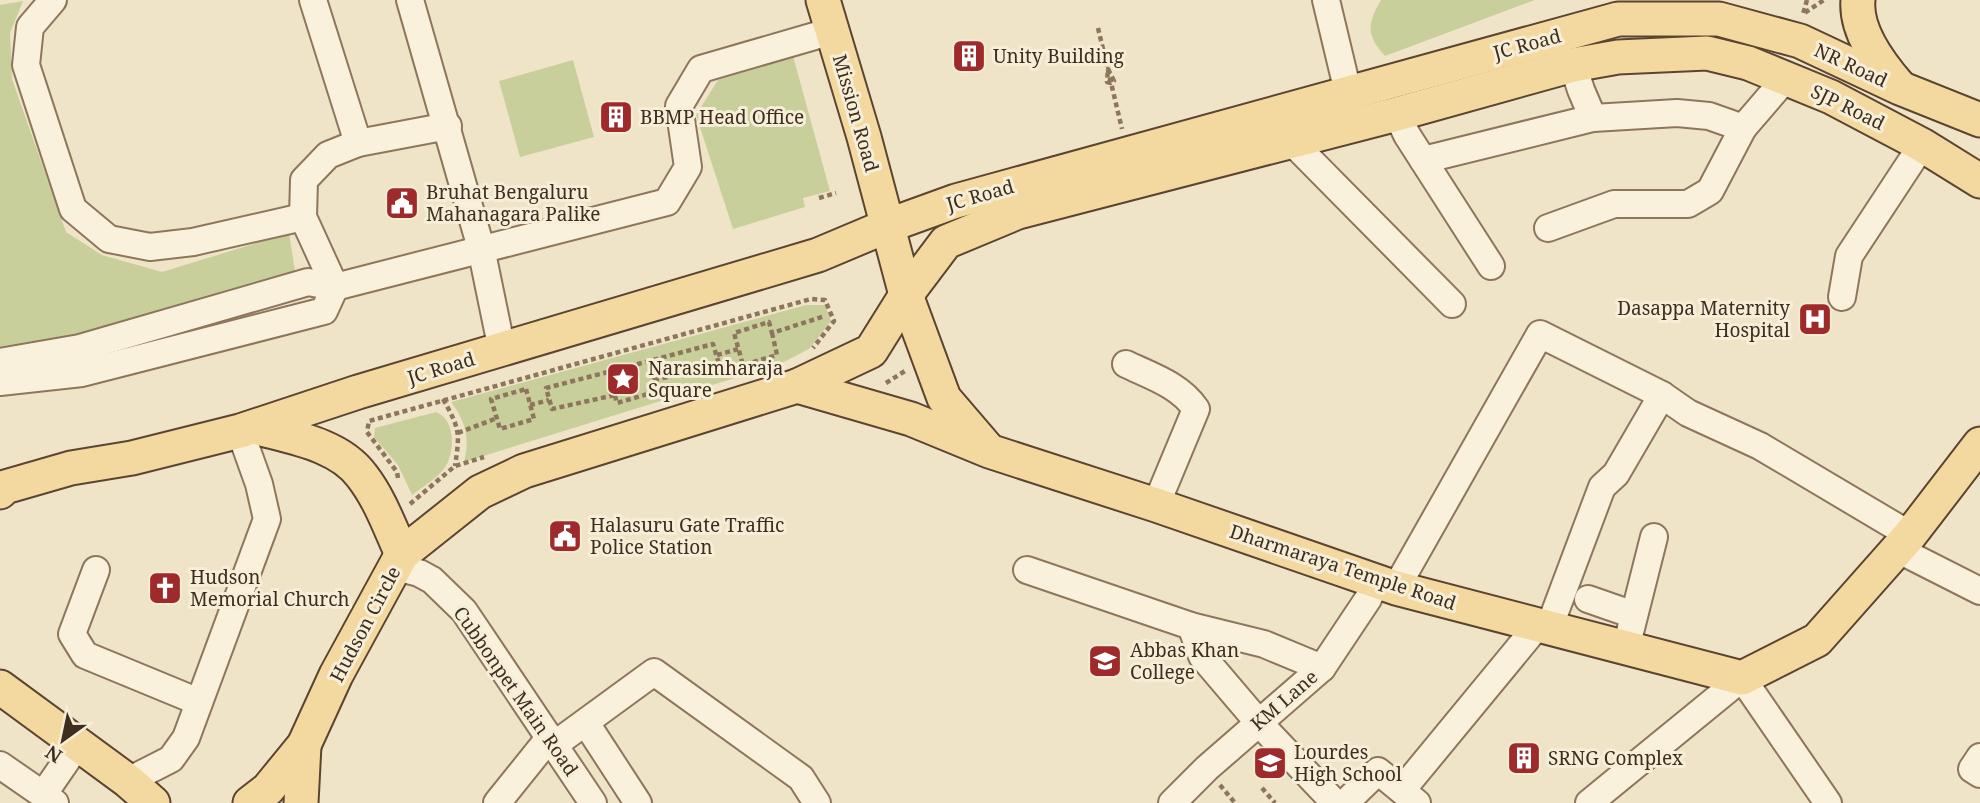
<svg xmlns="http://www.w3.org/2000/svg" width="1980" height="803" viewBox="0 0 1980 803" font-family="'Noto Serif',serif">
	<rect width="100%" height="100%" fill="#f0e4c8"/>
	<g fill="#c9cf9b">
		<path d="M1381,0H1535L1385,56C1366,35 1367,24 1381,0Z"/>
		<polygon points="23,1 10,33 12,79 66,232 102,255 162,272 289,233 295,271 99,330 0,350 0,5"/>
		<polygon points="793,56 830,191 803,198 805,207 733,229 696,115 718,80"/>
		<polygon points="573,60 594,137 520,157 499,81"/>
		<path d="M806,305H825L831,321L809,349L780,364L464,462C470,438 466,422 451,402Z"/>
		<path d="M436,412C456,419 456,455 443,470C435,480 422,487 412,495L398,465L374,437L375,428Z"/>
	</g>
	<g fill="none" stroke-linecap="round" stroke-linejoin="round">
		<g stroke="#8d765c" stroke-width="30">
			<g id="minor">
				<polyline points="53,0 30,27 26,65 73,209 109,239 150,247 193,242 303,217"/>
				<polyline points="410,0 481,248 502,350"/>
				<polyline points="1326,0 1348,92"/>
				<polyline points="1573,65 1581,90 1593,118"/>
				<polyline points="1397,114 1407,135 1423,160 1593,118 1677,113 1709,116 1743,128 1786,78"/>
				<polyline points="1291,141 1452,304"/>
				<polyline points="358,143 448,126"/>
				<polyline points="1423,160 1491,266"/>
				<polyline points="1548,228 1614,204 1688,204 1710,191 1743,128"/>
				<polyline points="1842,297 1849,256 1922,145"/>
				<polyline points="0,362 80,348 308,282 335,287 667,202 688,167 679,106 701,69 832,31"/>
				<path d="M1126,364C1151,376 1180,385 1196,409L1156,505"/>
				<polyline points="0,382 82,373 324,311 335,287 303,217 304,180 328,155 358,143 313,0"/>
				<polyline points="1897,549 1980,591"/>
				<polyline points="395,567 419,573 432,580 464,611 593,803"/>
				<polyline points="96,570 72,634 85,655 199,702"/>
				<polyline points="1027,570 1191,626 1264,644 1322,668"/>
				<polyline points="1396,588 1540,334 1662,395"/>
				<polyline points="1588,599 1634,615"/>
				<polyline points="1191,626 1202,656 1259,723 1335,803"/>
				<polyline points="1549,628 1602,487 1616,474 1662,395 1688,413 1760,446 1910,535"/>
				<polyline points="1626,648 1654,537"/>
				<polyline points="586,723 638,803"/>
				<polyline points="554,745 654,672 801,778 817,803"/>
				<polyline points="1980,757 1972,769 1980,774"/>
				<polyline points="0,765 55,803"/>
				<polyline points="128,781 171,759 186,738 267,519 259,484 240,431"/>
				<polyline points="1402,790 1538,625"/>
				<polyline points="43,795 78,744"/>
				<polyline points="497,803 550,737"/>
				<polyline points="1172,803 1207,768 1322,668 1368,599 1376,581"/>
				<polyline points="1345,803 1378,771 1417,803"/>
				<polyline points="1589,803 1742,678 1828,803"/>
			</g>
		</g>
		<g stroke="#5b4430" stroke-width="37">
			<g id="major">
				<polyline points="823,0 864,137 906,295 944,398 986,447"/>
				<path d="M1858,0C1855,31 1879,63 1899,86"/>
				<polyline points="797,386 911,419 989,451 1156,505 1396,588 1742,678 1817,640 1910,535 1980,444"/>
				<path d="M254,427C290,437 339,444 362,476C380,499 390,528 402,554"/>
				<polyline points="0,492 5,487 71,468 132,458 240,431 358,392 818,255 887,226 956,201 1618,19 1719,19 1800,41 1900,88 1980,120"/>
				<polyline points="0,687 128,781 153,803"/>
				<polyline points="250,803 268,789 304,745 336,675 402,554 480,492 524,471 797,386 871,351 906,295 946,242 1018,212 1397,114 1573,65 1618,57 1707,53 1748,63 1831,97 1922,145 1980,181"/>
				<polyline points="301,803 304,745"/>
			</g>
		</g>
		<g stroke="#8d765c" stroke-width="4.5" stroke-dasharray="5 3.5" stroke-linecap="butt">
			<polyline points="1807,0 1803,14 1824,0"/>
			<polyline points="1098,28 1122,129"/>
			<polygon points="1108,69 1114,81 1111,83 1107,82"/>
			<polyline points="819,198 836,193"/>
			<polyline points="772,333 777,355 743,365 734,333 769,322 772,333 825,316"/>
			<polyline points="717,355 738,349"/>
			<polyline points="650,361 658,391 617,403 608,372 713,344 719,364 655,380"/>
			<polyline points="608,372 546,388 552,409 615,395"/>
			<polyline points="886,383 905,371"/>
			<polygon points="526,389 534,419 500,429 491,399"/>
			<path d="M443,399C460,429 460,433 455,466"/>
			<polyline points="530,405 549,400"/>
			<polyline points="458,433 497,418"/>
			<polyline points="398,478 397,472 367,432 369,421 811,299 825,300 834,321 813,348"/>
			<polyline points="410,504 455,466 484,457"/>
			<polyline points="1220,785 1235,803"/>
			<polyline points="1262,788 1275,803"/>
		</g>
		<use href="#minor" stroke="#faf1dc" stroke-width="26"/>
		<use href="#major" stroke="#f3d9a0" stroke-width="33"/>
	</g>
	<defs>
		<g id="building-square" transform="scale(1.75)"><rect x="-9" y="-9" width="18" height="18" rx="4" fill="#9e2a2b" stroke="#f7eed8"/><path d="M-4-6H4V6H1V3H-1V6H-4ZM-2.5-4.3h1.7v1.8h-1.7ZM.8-4.3h1.7v1.8H.8ZM-2.5-1h1.7V.8h-1.7ZM.8-1h1.7V.8H.8Z" fill="#fff"/></g>
		<g id="civic-square" transform="scale(1.75)"><rect x="-9" y="-9" width="18" height="18" rx="4" fill="#9e2a2b" stroke="#f7eed8"/><path d="M-.6-6.5H3V-4.5H.6V-3L4-1V1h2V6H-6V1h2V-1L-.6-3ZM-1.2 2.5V6h2.4V2.5Z" fill="#fff"/></g>
		<g id="hospital-square" transform="scale(1.75)"><rect x="-9" y="-9" width="18" height="18" rx="4" fill="#9e2a2b" stroke="#f7eed8"/><path d="M-5-5h3v3.5h4V-5h3V5h-3V1.5h-4V5h-3Z" fill="#fff"/></g>
		<g id="sight-square" transform="scale(1.75)"><rect x="-9" y="-9" width="18" height="18" rx="4" fill="#9e2a2b" stroke="#f7eed8"/><path d="M0-6L1.8-2.2L6-1.7L2.9 1.2L3.7 5.4L0 3.3L-3.7 5.4L-2.9 1.2L-6-1.7L-1.8-2.2Z" fill="#fff"/></g>
		<g id="church-square" transform="scale(1.75)"><rect x="-9" y="-9" width="18" height="18" rx="4" fill="#9e2a2b" stroke="#f7eed8"/><path d="M-1.2-6h2.4v3.5h3.3v2.4h-3.3V6h-2.4V-.1h-3.3v-2.4h3.3Z" fill="#fff"/></g>
		<g id="university-square" transform="scale(1.75)"><rect x="-9" y="-9" width="18" height="18" rx="4" fill="#9e2a2b" stroke="#f7eed8"/><path d="M0-5L7-2L0 1L-7-2ZM-4 1L0 2.5L4 1V4Q0 6-4 4Z" fill="#fff"/></g>
		<g id="school-square" transform="scale(1.75)"><rect x="-9" y="-9" width="18" height="18" rx="4" fill="#9e2a2b" stroke="#f7eed8"/><path d="M0-5L7-2L0 1L-7-2ZM-4 1L0 2.5L4 1V4Q0 6-4 4Z" fill="#fff"/></g>
	</defs>
	<g fill-rule="evenodd">
		<use href="#building-square" x="969" y="56"/>
		<use href="#building-square" x="616" y="117"/>
		<use href="#civic-square" x="402" y="203"/>
		<use href="#hospital-square" x="1815" y="319"/>
		<use href="#sight-square" x="623" y="379"/>
		<use href="#civic-square" x="565" y="536"/>
		<use href="#church-square" x="165" y="588"/>
		<use href="#university-square" x="1105" y="661"/>
		<use href="#building-square" x="1524" y="758"/>
		<use href="#school-square" x="1270" y="763"/>
	</g>
	<g text-anchor="middle" dominant-baseline="central" stroke-width="6" stroke-linejoin="round" paint-order="stroke">
		<g font-size="19" fill="#3d2e20" stroke="#f7eed8">
			<text transform="translate(1527 44) rotate(-15)">JC Road</text>
			<text transform="translate(1851 65) rotate(25)">NR Road</text>
			<text transform="translate(1848 107) rotate(26)">SJP Road</text>
			<text transform="translate(856 113) rotate(74)">Mission Road</text>
			<text transform="translate(980 195) rotate(-16)">JC Road</text>
			<text transform="translate(441 368) rotate(-17)">JC Road</text>
			<text transform="translate(1343 567) rotate(18)">Dharmaraya Temple Road</text>
			<text transform="translate(365 624) rotate(-62)">Hudson Circle</text>
			<text transform="translate(516 691) rotate(55)">Cubbonpet Main Road</text>
			<text transform="translate(1284 700) rotate(-41)">KM Lane</text>
		</g>
		<g font-size="19" fill="#3d2e20" stroke="#f7eed8" text-anchor="start">
			<text x="993" y="56">Unity Building</text>
			<text x="640" y="117">BBMP Head Office</text>
			<text x="426" y="192">Bruhat Bengaluru<tspan x="426" dy="22">Mahanagara Palike</tspan></text>
			<text x="1790" y="308" text-anchor="end">Dasappa Maternity<tspan x="1790" dy="22">Hospital</tspan></text>
			<text x="648" y="368">Narasimharaja<tspan x="648" dy="22">Square</tspan></text>
			<text x="590" y="525">Halasuru Gate Traffic<tspan x="590" dy="22">Police Station</tspan></text>
			<text x="190" y="577">Hudson<tspan x="190" dy="22">Memorial Church</tspan></text>
			<text x="1130" y="650">Abbas Khan<tspan x="1130" dy="22">College</tspan></text>
			<text x="1294" y="752">Lourdes<tspan x="1294" dy="22">High School</tspan></text>
			<text x="1548" y="758">SRNG Complex</text>
		</g>
	</g>
	<g transform="translate(63 740) rotate(213)" stroke="#f7eed8" stroke-width="5" paint-order="stroke">
	<path d="M0-5L12 26L0 18L-12 26Z" fill="#3d2e20"/>
	<text y="-10" font-size="19" font-weight="bold" text-anchor="middle" fill="#3d2e20">N</text>
	</g>
</svg>
